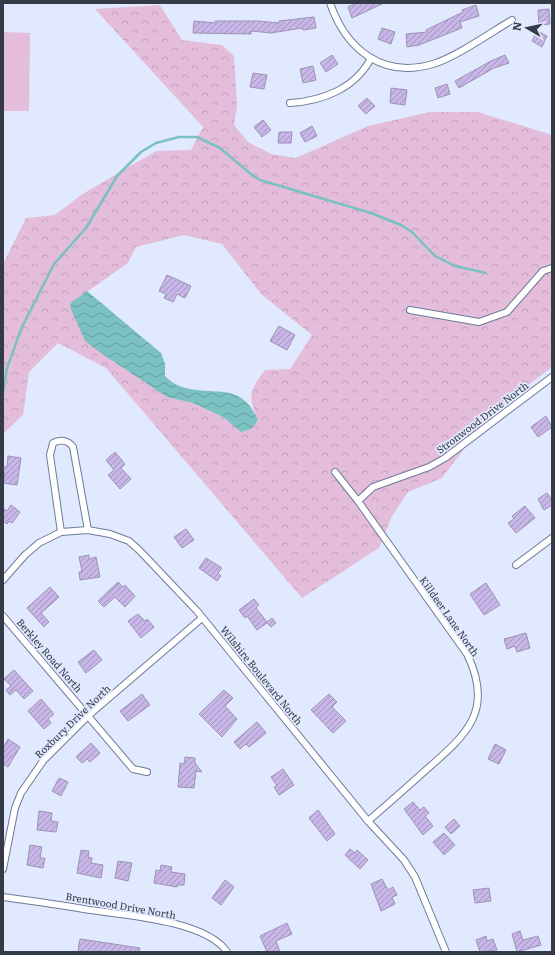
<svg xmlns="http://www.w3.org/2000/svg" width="555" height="955" viewBox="0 0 555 955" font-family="Literata,serif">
	<defs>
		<pattern id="forest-crowns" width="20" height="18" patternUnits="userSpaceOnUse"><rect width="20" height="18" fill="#e3bdda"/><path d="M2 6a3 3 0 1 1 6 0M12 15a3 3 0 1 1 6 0" fill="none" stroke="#c3a3bc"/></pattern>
		<pattern id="water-waves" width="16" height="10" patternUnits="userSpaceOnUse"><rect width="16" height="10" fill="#7bc1c2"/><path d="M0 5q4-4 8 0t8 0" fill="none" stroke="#669e9f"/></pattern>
		<pattern id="building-hatch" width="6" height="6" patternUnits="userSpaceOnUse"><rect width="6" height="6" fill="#c7b6e7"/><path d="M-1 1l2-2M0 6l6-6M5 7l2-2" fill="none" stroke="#a295bd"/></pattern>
	</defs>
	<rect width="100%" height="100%" fill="#e0e9fd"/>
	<path fill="url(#forest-crowns)" fill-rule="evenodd" d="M160,5L182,40L222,45L234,56L237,106L234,125L248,142L271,154L296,158L368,126L430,112H478L552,135V367L491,413L442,478L408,492L392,516L379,548L302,598L106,368L58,343L29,372L23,415L3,434V264L26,218L55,215L81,195L156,151L191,150L203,127L95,9ZM184,235L222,244L261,294L312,335L290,369L265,370C250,390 247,396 258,420L241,432L223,417L193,403L167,397L71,303L128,263L136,247Z"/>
	<polygon fill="#e3bdda" points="3,32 30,33 29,111 3,111"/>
	<path fill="url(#water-waves)" d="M87,291L161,353L165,364V376C168,379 173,383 177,385C210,399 240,378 258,420L251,429L241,432L223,417L193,403L167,397L98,351L85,341L70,307L71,303Z"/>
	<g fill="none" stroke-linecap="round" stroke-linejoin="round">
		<polyline stroke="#7bc1c2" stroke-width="2.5" points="3,393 7,368 22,327 54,264 86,228 117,176 141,152 156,143 179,137 197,137 220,148 252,175 260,180 371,213 401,225 412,232 435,256 455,266 486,273"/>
	</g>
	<g fill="url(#building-hatch)" stroke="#9d93b3">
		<polygon points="356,3 384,3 352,18 348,7"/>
		<polygon points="476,5 479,16 460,22 462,28 419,45 407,47 406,34 427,32 426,30 463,12 462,10"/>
		<polygon points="549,9 550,24 539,25 538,10"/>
		<polygon points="314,17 316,28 303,30 302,28 271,33 251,31 251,34 193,33 194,21 215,23 215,21 258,21 279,23 279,21"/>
		<polygon points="382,28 395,32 391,44 378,39"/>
		<polygon points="537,31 547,36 542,47 532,41"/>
		<polygon points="332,55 338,64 326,72 320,63"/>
		<polygon points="505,55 509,63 494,68 459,88 455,81 491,61"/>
		<polygon points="313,66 316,80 303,83 300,69"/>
		<polygon points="253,73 267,75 264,89 250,87"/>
		<polygon points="447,84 450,94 438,98 435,88"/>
		<polygon points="391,88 407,90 405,105 390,103"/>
		<polygon points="367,98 375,106 366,114 358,106"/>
		<polygon points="263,120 271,130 262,137 254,127"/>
		<polygon points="312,126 317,136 305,142 300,133"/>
		<polygon points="279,132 292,132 291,143 278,143"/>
		<polygon points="167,275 191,286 185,298 177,294 173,302 164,298 166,294 159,291"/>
		<polygon points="279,326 295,335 287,350 270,341"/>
		<polygon points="546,416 552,427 538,437 531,427"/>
		<polygon points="115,452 125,464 121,468 131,479 120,489 108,475 114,470 106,460"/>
		<polygon points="8,456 21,458 17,485 3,483 5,473 3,473 3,467 7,467"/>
		<polygon points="547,493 552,500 552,505 544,510 538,499"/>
		<polygon points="11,505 20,512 12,523 9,521 7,524 3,521 3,508 7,511"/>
		<polygon points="525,506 535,518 516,533 508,523 514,519 512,516"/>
		<polygon points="186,529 194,540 182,548 174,537"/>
		<polygon points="89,555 89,559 96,557 100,577 80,580 79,572 82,571 79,557"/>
		<polygon points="206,558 222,568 218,573 221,576 217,581 199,568"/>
		<polygon points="118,582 123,587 125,585 135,596 125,607 115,597 104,607 98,601"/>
		<polygon points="486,583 500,605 484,615 470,594"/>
		<polygon points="50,587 59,597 41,613 49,622 44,627 27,608"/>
		<polygon points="254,599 259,605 256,608 267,622 272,618 276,623 271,627 267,623 257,630 247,616 245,618 239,610"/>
		<polygon points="138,614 145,621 147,619 154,627 141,638 128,621"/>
		<polygon points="526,633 530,648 517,652 515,646 507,649 504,639"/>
		<polygon points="94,650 102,660 86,673 78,662"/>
		<polygon points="14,670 33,691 24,699 16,690 10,695 6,690 11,686 4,679"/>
		<polygon points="224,690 233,698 225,706 237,719 222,737 199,714"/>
		<polygon points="142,694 150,705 128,721 120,711"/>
		<polygon points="329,694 337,702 332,707 346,721 333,733 311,710"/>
		<polygon points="41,699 54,714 48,719 51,723 44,729 28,711"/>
		<polygon points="257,722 266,733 249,747 246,744 240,749 234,742"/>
		<polygon points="8,739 20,747 8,767 3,764 3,748"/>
		<polygon points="91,743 100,753 90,762 87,759 82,763 76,757"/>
		<polygon points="495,744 506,750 499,764 488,759"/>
		<polygon points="185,757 195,758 195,763 202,772 196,771 194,788 178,787 180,763 184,764"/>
		<polygon points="283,769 294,785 279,795 274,787 277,786 271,777"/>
		<polygon points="59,778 68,782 61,796 52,791"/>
		<polygon points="413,802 420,810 424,807 429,813 425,816 433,826 423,835 404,809"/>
		<polygon points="318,810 335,834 327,841 309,818"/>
		<polygon points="39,811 52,813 51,821 58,822 56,832 37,830"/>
		<polygon points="454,819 460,826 451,834 445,827"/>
		<polygon points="444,833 455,845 444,855 433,842"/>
		<polygon points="30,845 42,847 40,858 45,858 43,868 27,865"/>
		<polygon points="350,849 355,853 357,850 368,860 360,869 345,855"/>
		<polygon points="81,850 89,851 88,857 92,858 91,863 103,865 101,878 77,873"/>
		<polygon points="118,861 132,863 128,881 115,878"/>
		<polygon points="161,865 172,867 171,872 185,874 184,885 177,885 177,887 154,883 156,870 160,871"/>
		<polygon points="382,879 388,890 393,887 397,895 392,897 395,904 381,911 371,884"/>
		<polygon points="225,880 234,887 221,905 212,898"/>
		<polygon points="489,888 491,901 475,903 473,890"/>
		<polygon points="287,923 292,934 276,941 280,952 267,952 260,936"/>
		<polygon points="520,931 523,940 538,936 541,945 517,952 512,934"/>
		<polygon points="486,936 487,941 493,939 497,950 480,952 476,940"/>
		<polygon points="80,939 140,948 139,952 82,952 78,950"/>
	</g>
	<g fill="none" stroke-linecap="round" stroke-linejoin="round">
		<g stroke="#6d7b98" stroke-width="8">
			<g id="minor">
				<path d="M330,3C346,49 382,79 433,64C456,57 490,33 512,20"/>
				<path d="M290,103C323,101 356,88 371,58"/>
				<polyline points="410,310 479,322 507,312 543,271 552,268"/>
				<path d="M335,472L358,501L467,654C495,711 466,735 426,770C407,787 388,804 368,821"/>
				<polyline points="358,501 373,487 429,467 445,458 552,377"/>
				<path d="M61,532L50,455L53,443C60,439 68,440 73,447L88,530"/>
				<polyline points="516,565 552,538"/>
				<polyline points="3,580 25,555 39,543 61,532 88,530 110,534 129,541 140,551 197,611 368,821 404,860 415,877 446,952"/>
				<polyline points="3,616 133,769 147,772"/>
				<polyline points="3,869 15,808 21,793 43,761 89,715 202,618"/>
				<path d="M3,897C32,901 61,905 90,910C126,915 207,921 227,952"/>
			</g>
		</g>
		<use href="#minor" stroke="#fff" stroke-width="6"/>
	</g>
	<g text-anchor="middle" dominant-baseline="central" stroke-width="3.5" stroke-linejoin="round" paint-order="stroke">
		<g font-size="10" fill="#353a47" stroke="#e0e9fd">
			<text transform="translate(482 417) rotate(-37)">Stronwood Drive North</text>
			<text transform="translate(450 616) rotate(55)">Killdeer Lane North</text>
			<text transform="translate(50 655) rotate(49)">Berkley Road North</text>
			<text transform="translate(262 675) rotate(51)">Wilshire Boulevard North</text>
			<text transform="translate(72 721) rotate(-44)">Roxbury Drive North</text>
			<text transform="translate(121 905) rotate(10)">Brentwood Drive North</text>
		</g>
	</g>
	<rect width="555" height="955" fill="none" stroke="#353a47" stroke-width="8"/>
	<g transform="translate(527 28) rotate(279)" stroke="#e0e9fd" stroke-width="3" paint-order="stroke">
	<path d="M0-3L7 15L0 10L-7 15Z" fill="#353a47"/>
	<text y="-6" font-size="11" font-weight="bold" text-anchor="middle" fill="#353a47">N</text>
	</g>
</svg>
